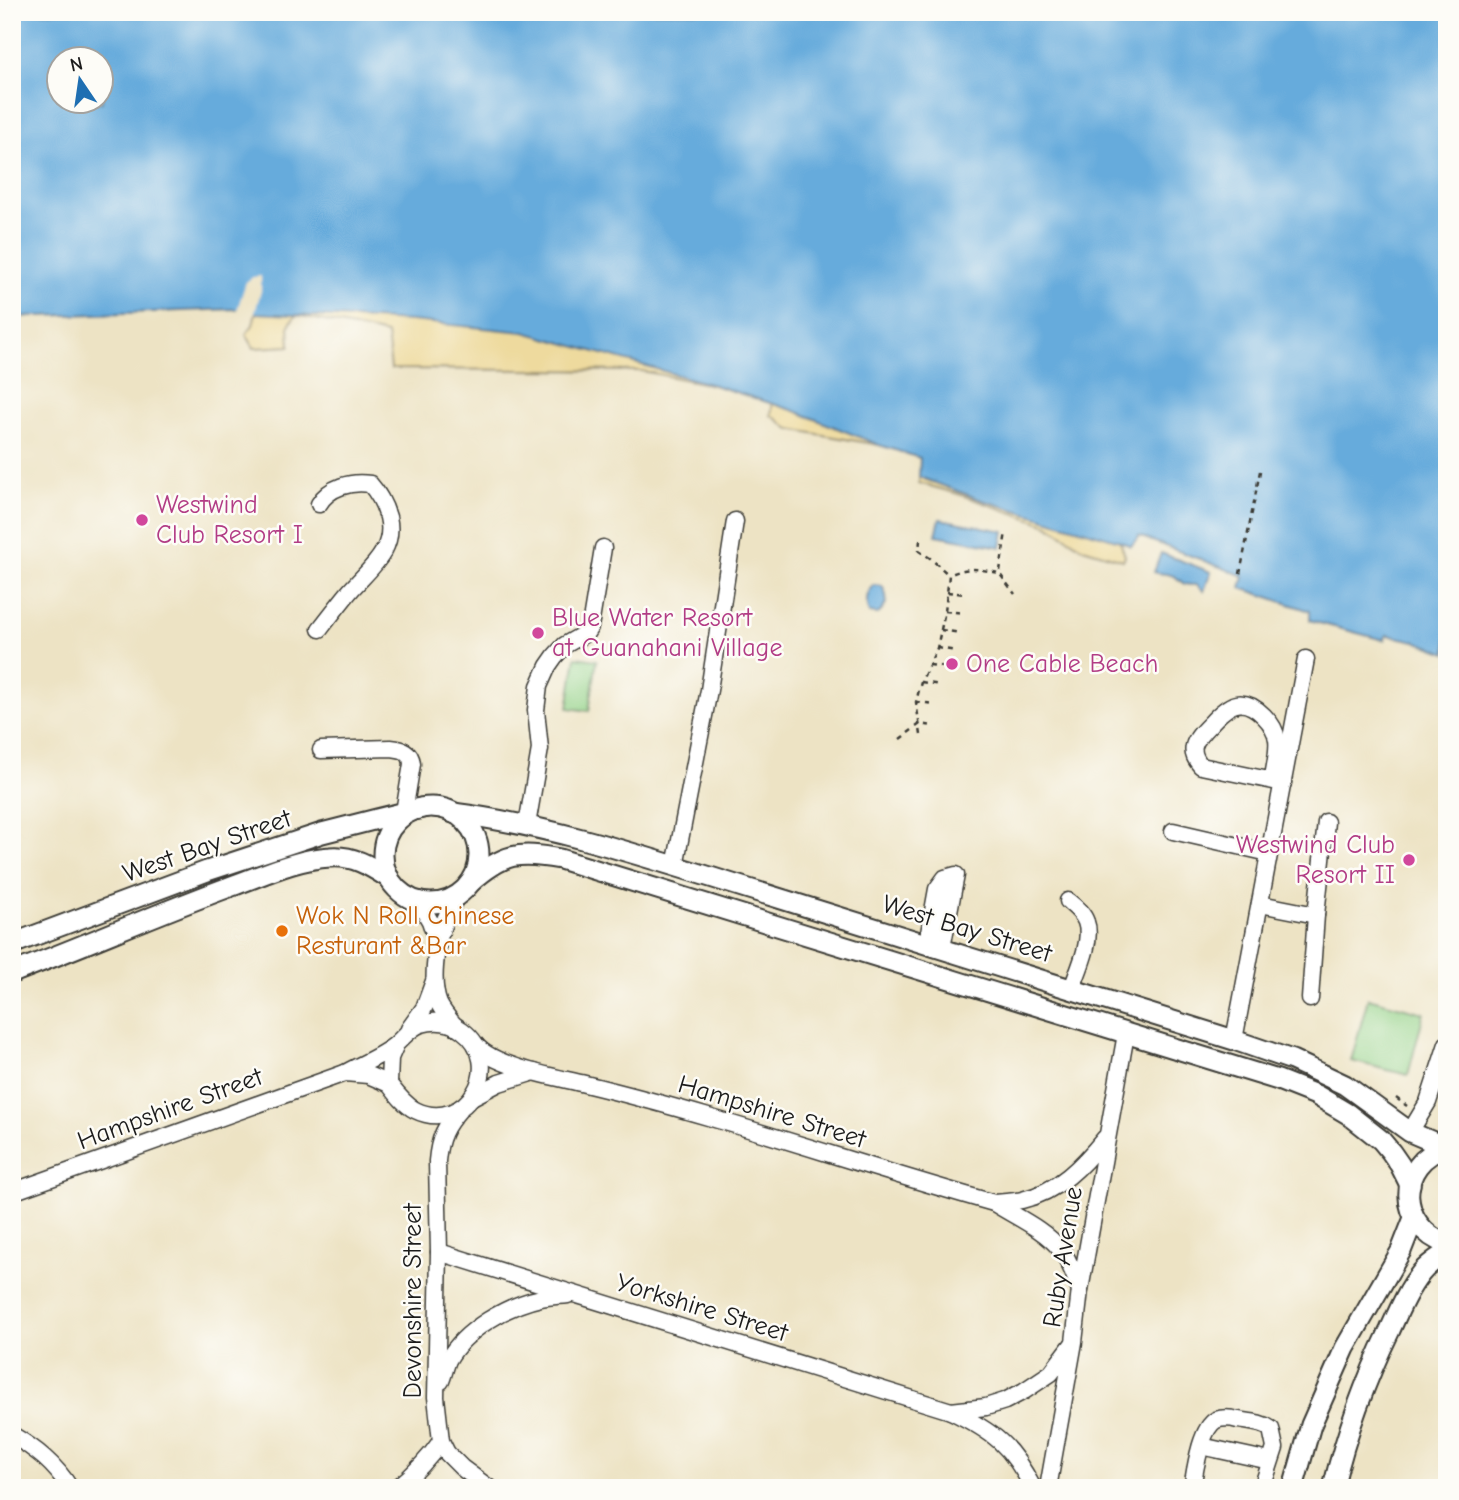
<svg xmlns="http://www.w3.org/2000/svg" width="1459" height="1500" viewBox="0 0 1459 1500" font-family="'Comic Neue',sans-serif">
	<rect width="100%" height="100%" fill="#fdfcf7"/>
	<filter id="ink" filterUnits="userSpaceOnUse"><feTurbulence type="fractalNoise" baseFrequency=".0143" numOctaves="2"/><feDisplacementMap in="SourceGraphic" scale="14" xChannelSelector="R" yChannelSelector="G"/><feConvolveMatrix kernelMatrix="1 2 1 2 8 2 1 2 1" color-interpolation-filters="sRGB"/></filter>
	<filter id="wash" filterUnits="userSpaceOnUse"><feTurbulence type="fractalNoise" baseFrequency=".00686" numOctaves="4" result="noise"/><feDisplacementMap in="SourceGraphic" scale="28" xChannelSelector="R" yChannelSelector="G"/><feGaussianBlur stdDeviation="1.57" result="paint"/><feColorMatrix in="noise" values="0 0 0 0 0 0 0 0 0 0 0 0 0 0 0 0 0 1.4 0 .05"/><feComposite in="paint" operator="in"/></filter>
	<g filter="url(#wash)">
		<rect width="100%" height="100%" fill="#ede3c4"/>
		<g fill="#93d187" stroke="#587652" stroke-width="2">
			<polygon points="576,657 597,660 589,711 568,708"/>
			<polygon points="1368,998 1424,1013 1408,1075 1351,1061"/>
		</g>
		<g fill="#eeda9e" stroke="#857b5d" stroke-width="2">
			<polygon points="459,293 867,427 879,445 790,429 771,415 772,407 771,403 717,386 642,371 391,369 387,334 296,315 289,325 290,346 254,348 246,334 253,325 260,294"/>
			<polygon points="919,477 1120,541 1125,556 1123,560 1083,548 1048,525 958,494 919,483"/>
		</g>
		<g fill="#66abdc" stroke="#41647c" stroke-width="2" fill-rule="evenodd">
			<path d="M12,12H1447V653L1415,641L1387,635L1384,640L1319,623L1310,620V611L1241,588L1244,576L1139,536L1131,546L1120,541L982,500L919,477L920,458L879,445L795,411L717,386L524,332L411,321L255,313L237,309L12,317ZM60,60H102V102H60Z"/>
			<polygon points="940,519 1004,531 1001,547 936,535"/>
			<path d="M1161,553L1211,572L1204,591L1197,585C1177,586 1184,579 1171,575C1165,573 1159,574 1154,572Z"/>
			<path d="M873,585L882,586C889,597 888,606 878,614L869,613C865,603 866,594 873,585Z"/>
		</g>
		<polygon fill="#ede3c4" points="261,276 261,291 254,316 236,313 246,282 253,277"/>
	</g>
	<g filter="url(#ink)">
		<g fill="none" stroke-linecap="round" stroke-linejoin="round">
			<g stroke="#3b3a35" stroke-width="19">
				<g id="minor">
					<path d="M319,504C329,487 351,481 370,484C379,494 384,504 388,517C396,550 370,568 350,591C340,603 330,616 320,629"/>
					<path d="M321,750L391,748C402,749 411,751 412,764L404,812"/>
					<path d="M1274,771C1278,748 1282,734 1264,716C1242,694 1228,704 1210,724C1204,730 1196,738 1194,746C1192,754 1196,760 1201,766L1283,783"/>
					<polyline points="527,825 540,749 536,710 539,686 548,666 555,656 565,645 586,633 590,627 603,548"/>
					<polyline points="1173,831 1269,853"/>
					<polyline points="675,866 709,690 735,521"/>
					<path d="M1068,901C1075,907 1083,913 1086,922C1093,940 1078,971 1072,988"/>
					<polyline points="419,902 430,921 437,942"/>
					<polyline points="1260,904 1316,915"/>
					<polyline points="927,944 937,889 945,878 956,875 942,948"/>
					<polyline points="1310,999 1316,915 1326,822"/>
					<path d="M455,1026C449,1019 443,1012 439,1004C434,992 434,979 435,966C437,938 443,919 458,895"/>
					<polyline points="409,1029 424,1008 434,981"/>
					<polyline points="1234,1040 1306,659"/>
					<path d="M476,1045C494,1067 557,1077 585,1084C723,1117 858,1165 994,1203C1016,1217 1044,1229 1060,1249C1070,1260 1074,1276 1080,1290"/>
					<polyline points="345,1073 368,1075 389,1084"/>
					<polyline points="472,1097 499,1083 534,1072"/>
					<path d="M460,1109C445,1126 439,1138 437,1161L439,1252L436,1397L441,1441L447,1453L462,1468L489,1488"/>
					<polyline points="1410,1132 1428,1102 1447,1044"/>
					<path d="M12,1192L345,1073C361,1064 382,1056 396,1044C405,1036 410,1028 421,1024C435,1020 450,1021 462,1030C508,1064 466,1135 415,1110C404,1104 396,1093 389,1084L390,1058L396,1044"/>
					<path d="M994,1203C1003,1202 1013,1202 1022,1200C1058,1192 1083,1165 1105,1138"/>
					<path d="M439,1252L951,1411C994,1432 1011,1445 1033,1488"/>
					<path d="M441,1381C444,1374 445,1367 448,1360C464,1330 508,1305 541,1298C549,1296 559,1296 568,1295"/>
					<polyline points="951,1411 986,1407 1005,1401 1024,1391 1051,1373 1072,1345"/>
					<path d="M12,1435C36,1449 55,1464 70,1488"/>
					<polyline points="1201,1446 1270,1461"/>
					<path d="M397,1488C414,1474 429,1459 441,1441"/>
					<polyline points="1048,1488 1074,1342 1080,1290 1126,1034"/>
					<path d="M1192,1488C1195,1471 1200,1429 1216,1420C1224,1417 1231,1418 1238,1420C1250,1422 1261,1422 1271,1429L1275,1448L1262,1488"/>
				</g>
			</g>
			<g stroke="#3b3a35" stroke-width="23">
				<g id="major">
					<circle cx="431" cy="855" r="48"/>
					<path d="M453,813C563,827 669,865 775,897C928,944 1081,992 1234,1040L1292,1060L1324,1075L1345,1085L1410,1132L1445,1147"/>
					<path d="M471,882C504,853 518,851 560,859L1278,1080L1316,1095L1348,1114L1381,1140L1391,1152L1400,1165L1410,1185"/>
					<polyline points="12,944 207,871 322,833 377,819 422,808"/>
					<path d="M12,973C86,945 158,913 232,886C263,875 296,859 330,857C353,855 370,866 389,878"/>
					<path d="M1447,1147C1395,1162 1397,1227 1447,1244"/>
					<polyline points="1293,1488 1311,1425 1345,1348 1401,1251 1414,1218"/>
					<path d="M1333,1488C1347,1430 1364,1383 1390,1330C1399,1310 1408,1289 1421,1273C1428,1264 1438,1258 1447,1252"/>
				</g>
			</g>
			<g stroke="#3b3a35" stroke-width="2.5" stroke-dasharray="5 5" stroke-linecap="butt">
				<polyline points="920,540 919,551 930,558 949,575"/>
				<polyline points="1000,571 1006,532"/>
				<polyline points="1240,574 1261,466"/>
				<polyline points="947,592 965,594"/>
				<polyline points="945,611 964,613"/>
				<polyline points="941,630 960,633"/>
				<polyline points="937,648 956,651"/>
				<polyline points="929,665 948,667"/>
				<polyline points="921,682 940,685"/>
				<polyline points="916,702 935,704"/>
				<path d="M921,735L916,702L921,682L937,648L945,611L949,575C969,566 978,569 999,573L1015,594"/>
				<polyline points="900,739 920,724 934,726"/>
				<polyline points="1396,1098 1407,1106"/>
				<polyline points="1438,1283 1447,1276"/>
			</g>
			<use href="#minor" stroke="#fff" stroke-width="16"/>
			<use href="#major" stroke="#fff" stroke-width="19"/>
		</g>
	</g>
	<g fill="#d1479c" stroke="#fdfcf7" stroke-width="2.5">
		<circle cx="142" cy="520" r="7"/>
		<circle cx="538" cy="633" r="7"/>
		<circle cx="952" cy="664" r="7"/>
		<circle cx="1409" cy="860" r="7"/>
	</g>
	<circle fill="#e8710a" stroke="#fdfcf7" stroke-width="2.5" cx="282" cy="931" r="7"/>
	<g text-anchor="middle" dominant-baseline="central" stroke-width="5" stroke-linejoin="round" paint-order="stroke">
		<g font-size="26" fill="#b23c85" stroke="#fdfcf7" text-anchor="start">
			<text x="156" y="505">Westwind<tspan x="156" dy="30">Club Resort I</tspan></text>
			<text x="552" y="618">Blue Water Resort<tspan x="552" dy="30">at Guanahani Village</tspan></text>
			<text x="966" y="664">One Cable Beach</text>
			<text x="1395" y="845" text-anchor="end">Westwind Club<tspan x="1395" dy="30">Resort II</tspan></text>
		</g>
		<g font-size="26" fill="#1c1c1c" stroke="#fdfcf7">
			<text transform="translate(207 846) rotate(-19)">West Bay Street</text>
			<text transform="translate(967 929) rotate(17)">West Bay Street</text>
			<text transform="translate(170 1109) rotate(-20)">Hampshire Street</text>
			<text transform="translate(772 1112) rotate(17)">Hampshire Street</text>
			<text transform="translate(1063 1257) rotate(-81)">Ruby Avenue</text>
			<text transform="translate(413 1301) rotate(-90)">Devonshire Street</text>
			<text transform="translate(702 1308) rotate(17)">Yorkshire Street</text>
		</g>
		<g font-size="26" fill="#c56008" stroke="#fdfcf7" text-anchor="start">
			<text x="296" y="916">Wok N Roll Chinese<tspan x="296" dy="30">Resturant &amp;Bar</tspan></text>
		</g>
	</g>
	<rect width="1459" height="1500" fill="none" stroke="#fdfcf7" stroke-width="42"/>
	<g transform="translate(80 80) rotate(347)"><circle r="33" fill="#fdfcf7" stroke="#a3a29f" stroke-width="2"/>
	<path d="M0-5L12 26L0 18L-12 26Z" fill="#1f6fb2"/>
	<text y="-10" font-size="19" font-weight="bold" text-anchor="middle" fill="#1c1c1c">N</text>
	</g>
</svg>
